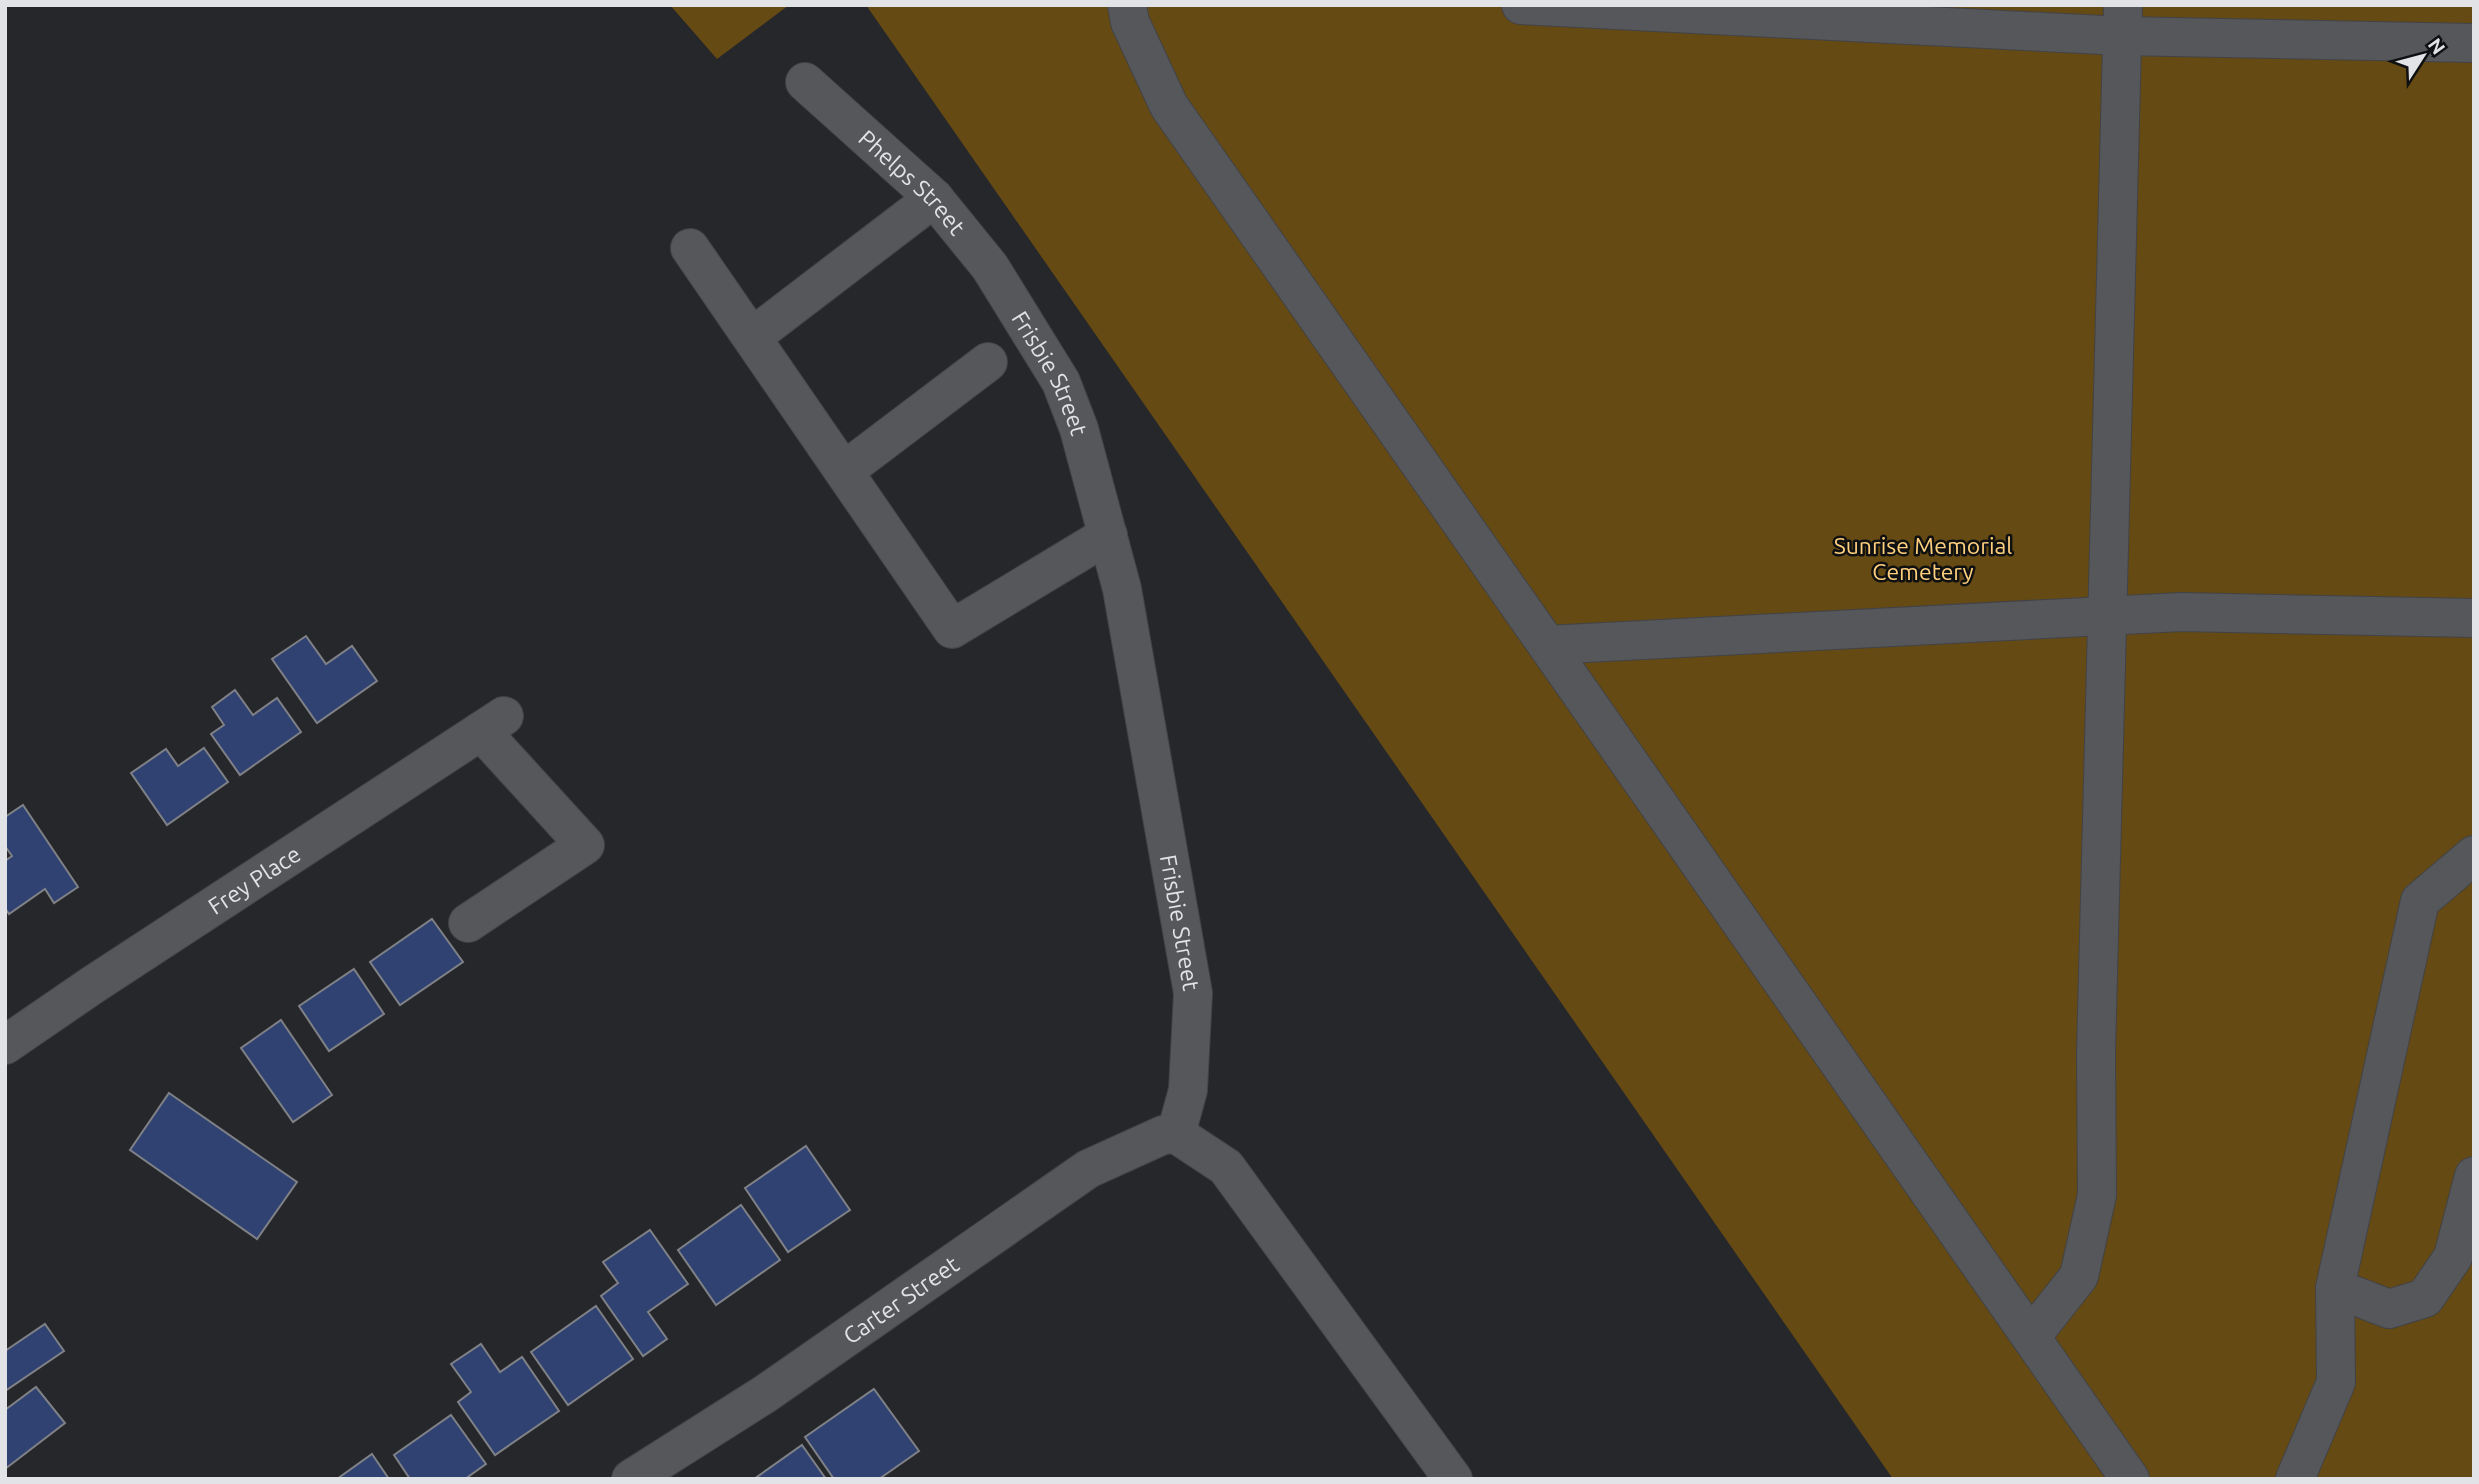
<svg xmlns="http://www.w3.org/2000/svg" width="2479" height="1484" viewBox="0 0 2479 1484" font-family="Ubuntu,sans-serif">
	<rect width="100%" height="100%" fill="#26272b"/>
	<g fill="#664a13">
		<polygon points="670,5 789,5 717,59"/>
		<polygon points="866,5 2474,5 2474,1479 1893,1479"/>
	</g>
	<g fill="#2f4271" stroke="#7f8186" stroke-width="2">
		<polygon points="306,636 326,664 352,646 377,681 317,723 272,659"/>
		<polygon points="235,690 253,715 277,698 301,732 240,775 211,734 224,725 212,707"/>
		<polygon points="204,748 228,782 167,825 131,773 166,749 178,766"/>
		<polygon points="23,805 78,887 54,903 45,889 9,914 5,908 5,861 12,856 5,846 5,817"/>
		<polygon points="432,919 463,962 400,1005 370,962"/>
		<polygon points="354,969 384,1014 329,1051 299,1006"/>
		<polygon points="281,1020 332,1095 293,1122 241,1048"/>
		<polygon points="169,1093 297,1182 257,1239 130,1150"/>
		<polygon points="806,1146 850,1210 788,1252 745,1188"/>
		<polygon points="741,1205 780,1260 716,1305 678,1250"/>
		<polygon points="650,1230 688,1284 648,1312 667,1339 643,1356 601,1296 618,1283 603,1262"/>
		<polygon points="596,1306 633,1359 568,1405 531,1352"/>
		<polygon points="45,1324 64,1351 5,1391 5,1351"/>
		<polygon points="481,1344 500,1372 522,1357 559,1411 495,1455 458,1402 471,1392 451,1364"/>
		<polygon points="36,1387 65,1423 5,1469 5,1410"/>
		<polygon points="874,1389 919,1451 879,1479 834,1479 805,1437"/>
		<polygon points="451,1415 486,1464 465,1479 410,1479 394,1455"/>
		<polygon points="802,1445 826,1479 754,1479"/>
		<polygon points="372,1454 389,1479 337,1479"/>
	</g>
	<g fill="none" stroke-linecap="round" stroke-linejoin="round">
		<g stroke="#424346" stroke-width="40">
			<g id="minor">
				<polyline points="1127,5 1130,22 1169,106 1547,645 2181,612 2474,618"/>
				<polyline points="1521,5 2122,36 2474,43"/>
				<path id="s1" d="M805,82L934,198L990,267L1061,382L1079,429L1122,589L1193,993L1188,1090L1176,1134"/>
				<polyline points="690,248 952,629 1108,535"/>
				<polyline points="752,337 934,198"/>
				<polyline points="844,471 988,362"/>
				<polyline points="1547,645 2130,1479"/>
				<polyline points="468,923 585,845 481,731"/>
				<path id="s2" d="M5,1045L94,984L504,716"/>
				<polyline points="1176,1134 1226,1167 1453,1479"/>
				<polyline points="2335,1288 2389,1309 2425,1298 2453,1257 2474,1176"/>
				<polyline points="2031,1337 2079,1276 2097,1195 2096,1052 2123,5"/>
				<path id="s3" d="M631,1479L765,1394L1088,1169L1163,1135L1176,1134"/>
				<polyline points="2295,1479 2336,1382 2335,1288 2420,901 2474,855"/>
			</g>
		</g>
		<use href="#minor" stroke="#55575b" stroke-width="38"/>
	</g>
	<g text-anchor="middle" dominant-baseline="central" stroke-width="5" stroke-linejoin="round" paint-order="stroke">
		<g font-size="23" fill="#e2e3e6" stroke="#0f1012">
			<text stroke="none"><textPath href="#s1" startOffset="147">Phelps Street</textPath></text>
			<text stroke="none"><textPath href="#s1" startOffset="385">Frisbie Street</textPath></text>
			<text stroke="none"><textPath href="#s2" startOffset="299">Frey Place</textPath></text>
			<text stroke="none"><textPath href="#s1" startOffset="952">Frisbie Street</textPath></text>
			<text stroke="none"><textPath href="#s3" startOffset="324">Carter Street</textPath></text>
		</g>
		<g font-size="23" fill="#fecf7c" stroke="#0f1012">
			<text x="1923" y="545">Sunrise Memorial<tspan x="1923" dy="26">Cemetery</tspan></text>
		</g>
	</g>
	<rect width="2479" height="1484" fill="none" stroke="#e2e3e6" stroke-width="14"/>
	<g transform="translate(2423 56) rotate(54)" stroke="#0f1012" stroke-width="5" paint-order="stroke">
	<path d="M0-5L12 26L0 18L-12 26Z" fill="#e2e3e6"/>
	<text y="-10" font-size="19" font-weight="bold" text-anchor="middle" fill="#e2e3e6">N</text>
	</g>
</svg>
